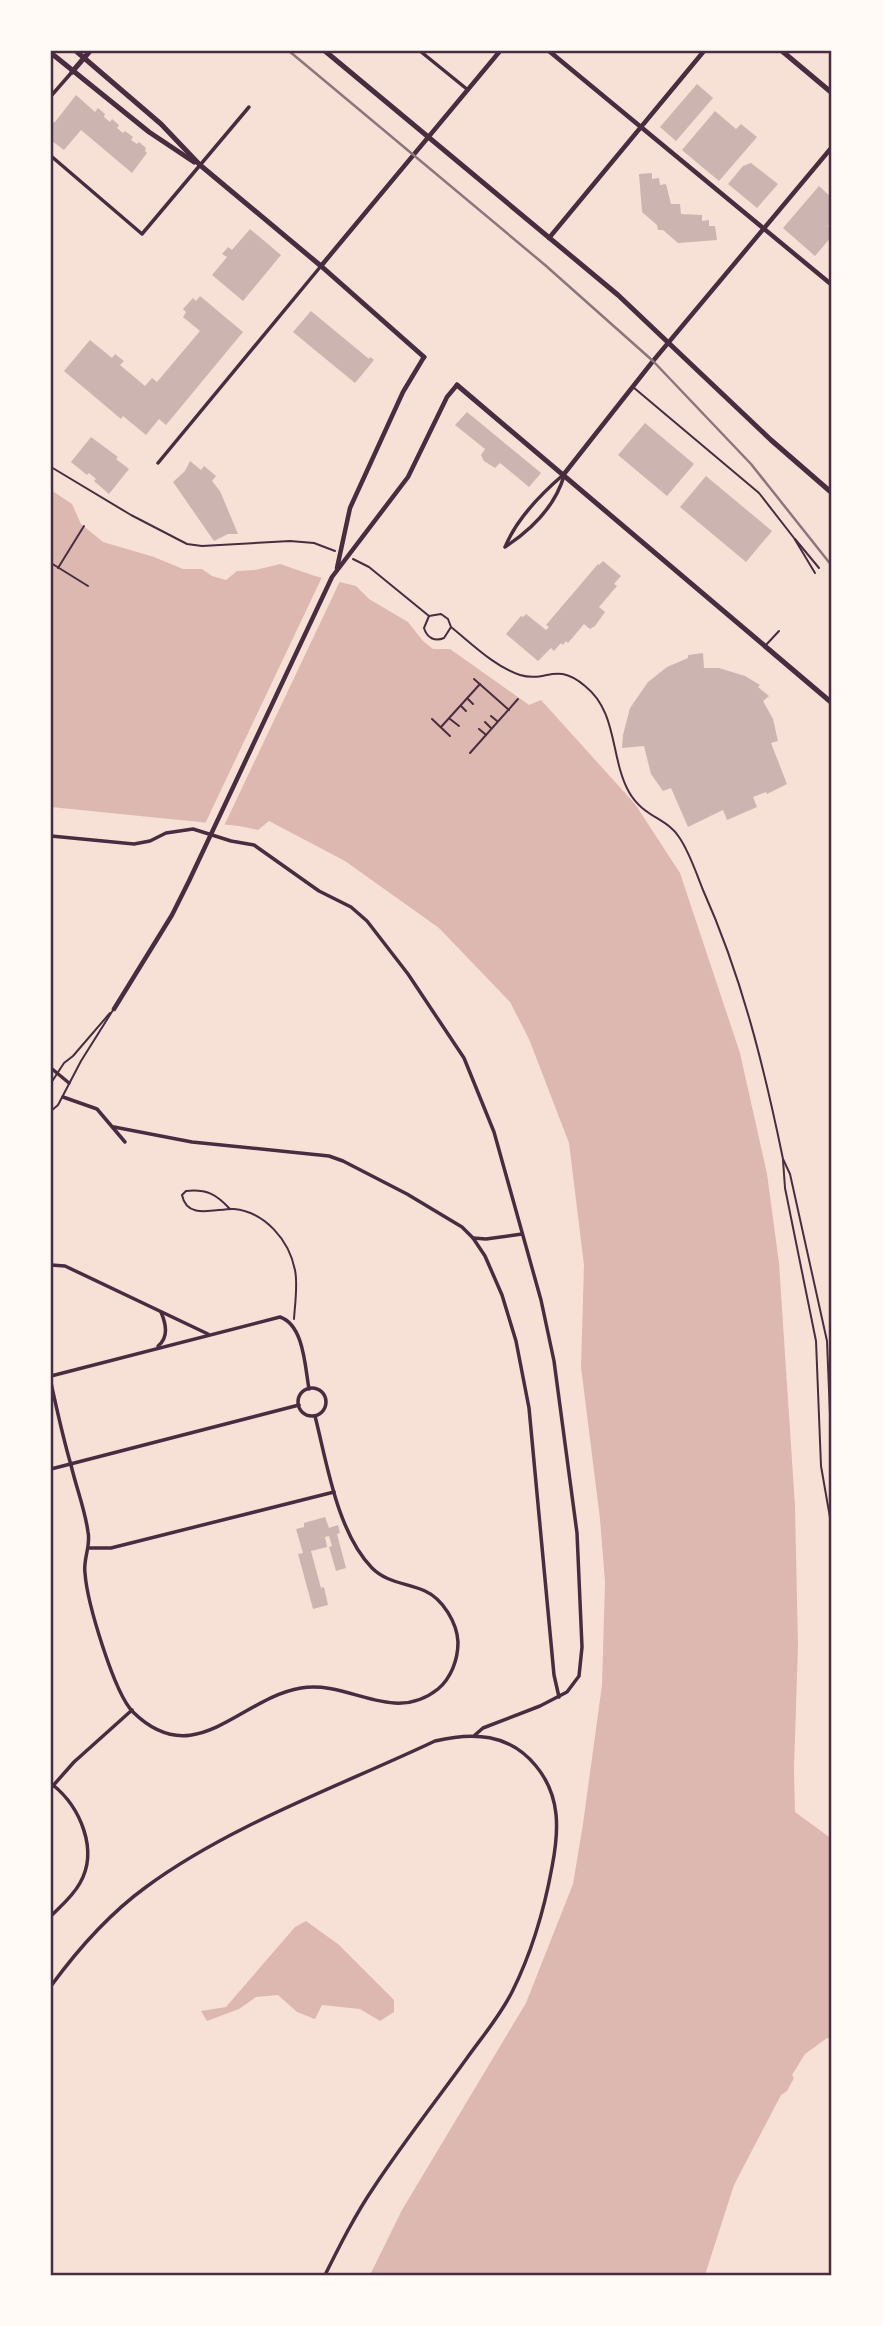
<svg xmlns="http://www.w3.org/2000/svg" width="883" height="2326" viewBox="0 0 883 2326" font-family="Quicksand,sans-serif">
	<rect width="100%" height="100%" fill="#f7e1d7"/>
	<g fill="#dcb8b0">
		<polygon points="51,490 72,504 81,524 103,542 154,557 183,569 202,569 212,576 226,580 237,571 255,570 280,564 315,576 356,586 369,599 408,622 423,641 433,649 450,649 529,705 541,700 635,804 680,873 740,1053 767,1174 779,1263 795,1506 798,1646 794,1769 795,1812 832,1839 832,2039 827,2038 805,2054 792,2075 794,2078 787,2091 781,2095 734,2185 705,2275 370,2275 402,2210 526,2003 573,1884 583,1824 602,1685 605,1582 600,1519 581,1367 584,1265 569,1143 529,1039 510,1002 439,928 345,861 269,821 258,830 239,826 51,807"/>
		<polygon points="306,1921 338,1944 394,2000 394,2012 380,2021 360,2009 322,2005 315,2019 297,2012 278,1995 256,1997 239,2009 207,2021 201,2011 226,2007 295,1927"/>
	</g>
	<polygon fill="#f7e1d7" points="323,575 341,579 223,828 204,826"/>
	<g fill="#ccb4b1">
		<polygon points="697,84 713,98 676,141 660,127"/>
		<polygon points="76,95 95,112 98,108 105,114 104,117 110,122 112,119 119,125 117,128 123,133 125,131 133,137 131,140 137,144 139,142 146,148 145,151 147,153 132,173 81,130 64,150 52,141 51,122 55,122"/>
		<polygon points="715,111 736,129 741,124 757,137 719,181 682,150"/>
		<polygon points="751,163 778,184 757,208 728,184 743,166"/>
		<polygon points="652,173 652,179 659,178 660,185 666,184 671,204 680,204 681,214 702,215 702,221 709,220 709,226 715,226 717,240 678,243 663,230 658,230 657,225 642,212 639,174"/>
		<polygon points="819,186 832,198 832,222 828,226 832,230 832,236 815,256 783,228"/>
		<polygon points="250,229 281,255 243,301 212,275 227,257 222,254 228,247 232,250"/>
		<polygon points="200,296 243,332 166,425 159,419 146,435 123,416 121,419 64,371 90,340 112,358 115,354 124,361 120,365 145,386 152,378 157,382 200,331 183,317 186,312 183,309 193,298 196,301"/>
		<polygon points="311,311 369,359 370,357 374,360 355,383 293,332"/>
		<polygon points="467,412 541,473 529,487 500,463 495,468 484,461 481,455 485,449 455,425"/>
		<polygon points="645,423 694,464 667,496 618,455"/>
		<polygon points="91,437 118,457 116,459 129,469 109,494 94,481 96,479 89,473 87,475 71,462"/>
		<polygon points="190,461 201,470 204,466 216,476 212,481 220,491 238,534 228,534 214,541 173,482 185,471"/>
		<polygon points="706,476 772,531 746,562 680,507"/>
		<polygon points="603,561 621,576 614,584 617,586 599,607 605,612 595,626 590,629 584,624 568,643 566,641 563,645 561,643 554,651 551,648 538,661 506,634 521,616 523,617 526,614 546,630 549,627 546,625 598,564 599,565"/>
		<polygon points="703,653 704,668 719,668 745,676 760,685 758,687 769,696 763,701 773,719 778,741 771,743 787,784 767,794 766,792 753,797 757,807 727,820 723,810 688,827 671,788 663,791 651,774 644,746 622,748 623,735 630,708 648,682 667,667 688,658 688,655"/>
		<polygon points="325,1517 329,1528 338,1525 340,1533 337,1534 346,1568 336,1571 329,1547 332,1546 329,1536 325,1537 327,1547 311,1551 321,1588 324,1587 328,1605 313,1609 298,1554 303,1553 296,1529 304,1527 304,1523"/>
	</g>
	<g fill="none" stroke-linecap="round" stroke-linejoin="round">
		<g stroke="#4a2c40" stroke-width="2">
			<polyline points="51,467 131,515 187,544 202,546 290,541 314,543 335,551"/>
			<polyline points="353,559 369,567 429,616"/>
			<polyline points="51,563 88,586"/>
			<polyline points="58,568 84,526"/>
			<path d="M451,627L444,638C435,642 427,638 424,628L429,616L441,614L448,619L451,627C471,643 495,667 520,675C547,683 555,661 585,686C618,712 610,758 629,792C643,817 667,818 679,837C690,853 696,873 703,890C742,977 764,1067 783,1159L790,1174L827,1341L832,1464"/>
			<polyline points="474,679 509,710"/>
			<polyline points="468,699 473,704"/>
			<polyline points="461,706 466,711"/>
			<polyline points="491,716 497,721"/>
			<polyline points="432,719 450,736"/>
			<polyline points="450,719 459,726"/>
			<polyline points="485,722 491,728"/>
			<polyline points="441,727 480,684"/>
			<polyline points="479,729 485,734"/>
			<polyline points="470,753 518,699"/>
			<polyline points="783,1160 785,1188 816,1341 821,1466 832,1529"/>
			<path d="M230,1209C216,1194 207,1189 186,1191L182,1195C187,1221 217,1208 234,1209C265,1212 289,1240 295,1270C298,1285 295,1303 294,1319"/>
		</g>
		<g stroke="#4a2c40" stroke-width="2">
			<polyline points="633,387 759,493 794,538 815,573"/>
			<polyline points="795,539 819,568"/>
			<polyline points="765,646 779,631"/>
			<polyline points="51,1083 64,1063 73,1056 110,1013"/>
			<polyline points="51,1111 58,1105 81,1061 113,1010"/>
		</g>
		<g stroke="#4a2c40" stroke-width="3.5">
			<polyline points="420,51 468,90"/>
			<polyline points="51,96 72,72"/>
			<polyline points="51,156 142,234 249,107"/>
			<polyline points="158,463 321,266"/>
			<path d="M506,545C517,519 541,494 563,475"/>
			<path d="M505,547C531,530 555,506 564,476"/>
			<polyline points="51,836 134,844 150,841 166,833 193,829 231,841 254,845 319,891 351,907 367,921 408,974 464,1058 494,1132 541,1300 554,1361 577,1533 582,1647 579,1676 567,1692 540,1706 483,1728 475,1735"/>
			<polyline points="51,1068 69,1083"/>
			<polyline points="63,1097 97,1109 125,1142"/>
			<polyline points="114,1127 192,1142 329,1156 343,1161 407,1194 462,1227 473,1238 485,1256 502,1295 516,1341 529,1408 554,1675 559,1697"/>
			<polyline points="473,1238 486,1239 522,1234"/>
			<polyline points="51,1265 65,1266 208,1334"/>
			<path d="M158,1346C169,1337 166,1324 161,1312"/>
			<path d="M51,1376L280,1317C304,1325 305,1367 309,1389"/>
			<path d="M51,1383C57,1410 63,1438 71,1465C76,1487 85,1509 88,1532C91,1546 83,1559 85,1573C87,1602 114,1693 133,1712C195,1773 240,1698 301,1688C350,1680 393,1725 438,1689C451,1678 458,1660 458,1642C457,1623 443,1599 425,1591C407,1583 387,1583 372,1568C337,1532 327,1463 315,1416"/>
			<circle cx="312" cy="1402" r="14"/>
			<polyline points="51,1469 299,1405"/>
			<polyline points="88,1548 111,1548 334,1492"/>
			<polyline points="51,1788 74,1762 132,1710"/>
			<path d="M51,1916C61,1906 73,1896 80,1883C99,1850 80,1807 53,1785"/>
			<path d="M51,1986C78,1949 109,1914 146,1887C230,1825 340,1786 435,1741C473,1732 509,1733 536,1766C561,1796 559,1831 552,1867C544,1911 532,1952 512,1992C500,2016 482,2037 467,2058C436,2101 403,2143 374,2187C355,2215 340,2245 325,2275"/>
		</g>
		<g stroke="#4a2c40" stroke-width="4.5">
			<polyline points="549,51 832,285"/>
			<polyline points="549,238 704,51"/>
			<polyline points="321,266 500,51"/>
			<polyline points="564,474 653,361 832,147"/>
			<polyline points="337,568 350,508 403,392 424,357"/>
			<polyline points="114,1009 172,915 189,881 332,577 408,477 447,397 457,385"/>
		</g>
		<g stroke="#4a2c40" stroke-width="5">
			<polyline points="76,51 161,124 200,165 321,266 424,357"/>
			<polyline points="51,53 149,132 194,162"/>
			<polyline points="72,72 90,51"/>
			<polyline points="457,385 832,703"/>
		</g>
		<g stroke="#4a2c40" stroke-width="5">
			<polyline points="325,51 618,295 771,440 832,493"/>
			<polyline points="782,51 832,93"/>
		</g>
		<polyline stroke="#8f747c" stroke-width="2.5" points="289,51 545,265 653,361 751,464 832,566"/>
	</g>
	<rect width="883" height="2326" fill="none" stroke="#fffaf5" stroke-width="105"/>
	<rect x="52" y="52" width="778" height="2222" fill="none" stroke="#4a2c40" stroke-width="2.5"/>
</svg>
